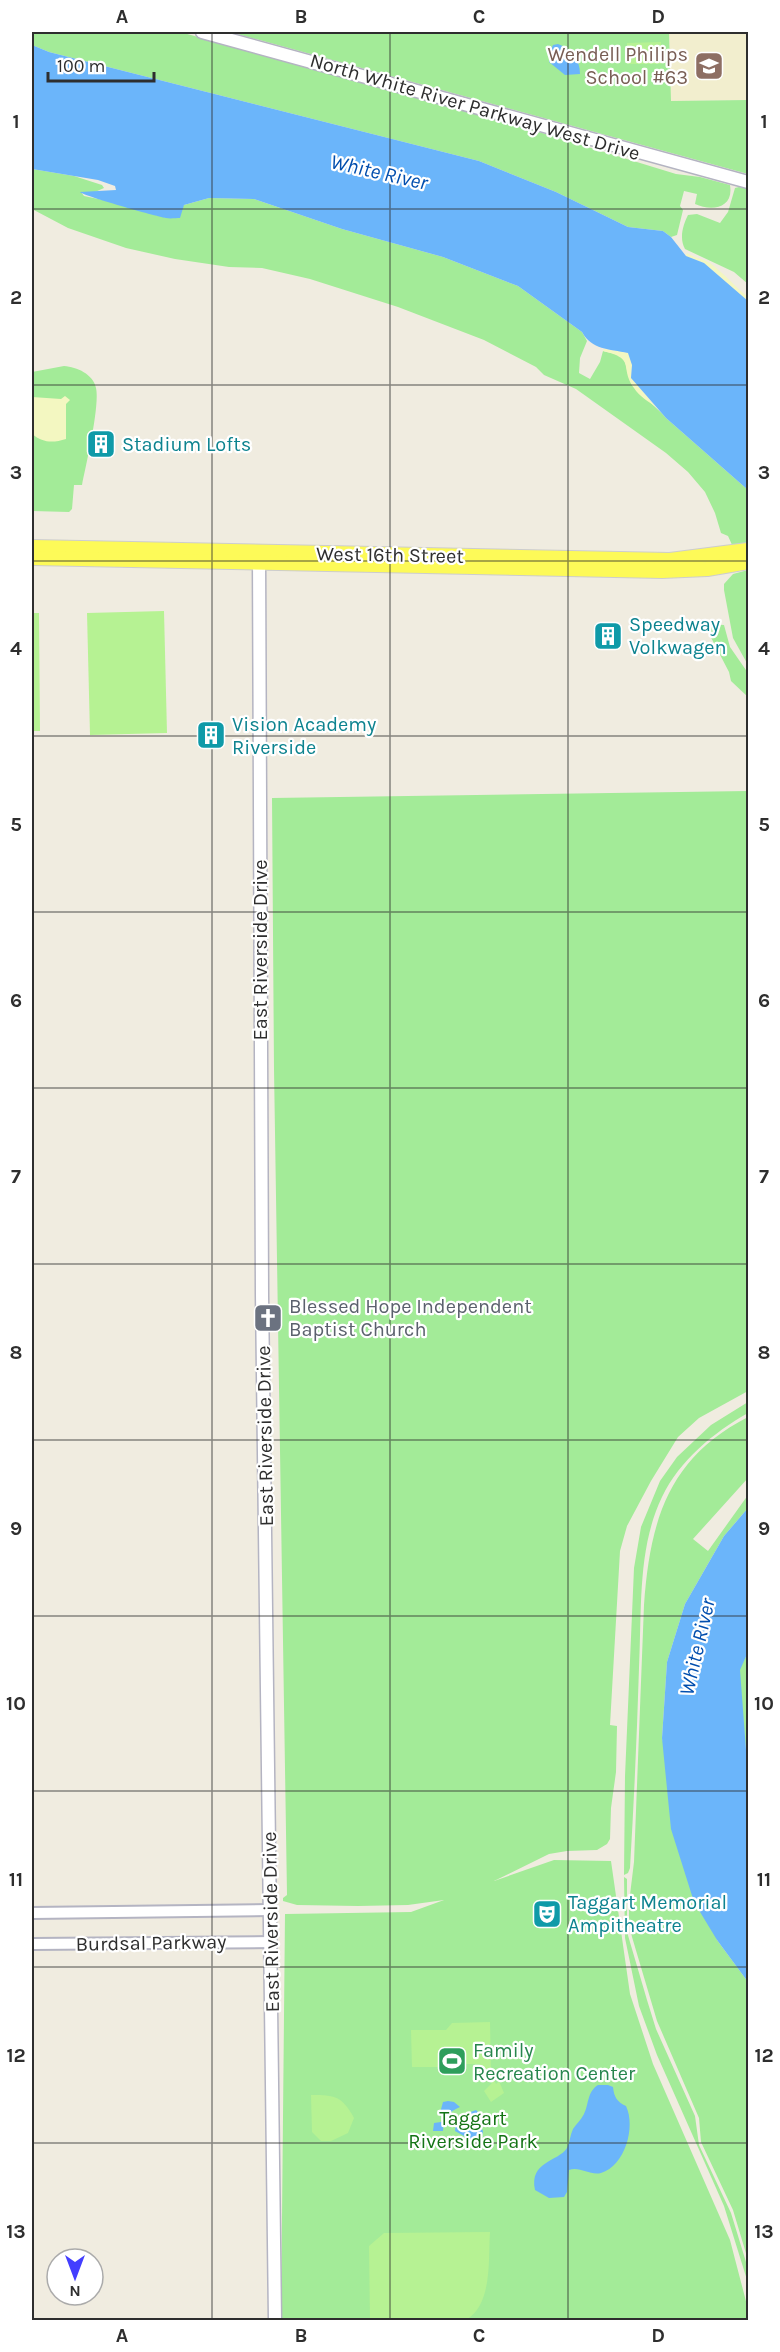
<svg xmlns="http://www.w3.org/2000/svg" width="780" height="2352" viewBox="0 0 780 2352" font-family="Karla,sans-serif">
	<rect width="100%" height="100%" fill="#f0ece0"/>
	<polygon fill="#f2eece" points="669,32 748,32 748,100 670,101"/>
	<g fill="#a3eb98">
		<path d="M32,32H180L516,125L676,174L700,177L730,185C734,208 712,212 695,204L697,194L684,191L680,206L683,210L677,235L671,237L663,231L628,227L556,192L479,161L49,52L32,45Z"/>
		<polygon points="230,32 669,32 671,101 748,100 748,174"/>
		<path d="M32,169L74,176L102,185L104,188L95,192H81L84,196L108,201L167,218L184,205L209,198L254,199L342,229L443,257L518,286L582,332L587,341L580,358L579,373L590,379L600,362L603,351C609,353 616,353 621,357C627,362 626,368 628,374C636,393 654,404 666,418L748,490V543L733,547L728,536L721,533L715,513L705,492L688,472L666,453L576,389L544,375L536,367L484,340L398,307L310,279L262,268L229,267L175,259L126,248L68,228L32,209Z"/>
		<path d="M739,187L748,189V284L734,272L685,249C679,238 683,225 688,215L697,214L720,223L728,212L735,188Z"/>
		<path d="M64,366C77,367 93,374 96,388C100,406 86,465 82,485H74L72,509L69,512L32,511V372Z"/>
		<polygon points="748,570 748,665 733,638 724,590 724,584 733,574"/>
		<polygon points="704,624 724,625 730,647 748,673 748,697 731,681 729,672"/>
		<polygon points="748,791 748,1391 699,1418 678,1437 651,1481 627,1526 620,1551 610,1725 617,1726 616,1772 611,1808 610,1839 607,1844 597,1850 567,1851 549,1854 494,1881 554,1860 611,1861 630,1994 653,2064 730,2240 748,2309 748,2320 281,2320 285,1914 411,1912 444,1900 408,1905 358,1906 297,1905 283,1901 283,1898 287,1895 274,1069 272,798"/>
		<path d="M748,1402V1413C713,1433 680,1460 662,1497C637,1549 642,1611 639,1668C637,1734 634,1801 630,1868L628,1873L624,1875L625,1776L634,1568L641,1527L660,1481L677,1457L711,1425Z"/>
		<path d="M748,1417V1478L693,1539L708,1551L748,1495V1508L724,1536L685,1604L667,1662L662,1738L717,1940L748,1982V2260L733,2210L701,2142L699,2118L657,2021L632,1937L629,1923V1903L634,1862L644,1605C650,1521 668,1458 748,1417Z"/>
		<polygon points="748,1652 748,1776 739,1670"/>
		<polygon points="624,1877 627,1879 627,1932 647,2000 656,2029 695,2116 699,2145 731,2213 746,2262 748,2283 724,2206 657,2055 639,2006 625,1938"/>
	</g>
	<g fill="#f3f7c1">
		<path d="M687,253C695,258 703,259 710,263C724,273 735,287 748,297V301L704,263L686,256Z"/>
		<path d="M604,349L628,353L632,365L631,378L656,407C649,402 639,396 634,388C619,367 637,359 603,351Z"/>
		<path d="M65,396L70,400L66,404V439C53,443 43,443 32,434V397L61,399Z"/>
	</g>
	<g fill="#b6f293">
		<polygon points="661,42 661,64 627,64 627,43"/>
		<polygon points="164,611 167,733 90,735 87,613"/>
		<polygon points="32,613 39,613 40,731 32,731"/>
		<polygon points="490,2022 491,2073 496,2084 499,2081 504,2093 491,2102 484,2091 492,2083 488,2077 481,2077 480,2064 443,2064 442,2067 412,2067 411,2030 446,2030 452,2023"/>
		<path d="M311,2095C335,2095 342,2096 354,2118L348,2133L331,2141H321L312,2132Z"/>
		<path d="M490,2232C488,2259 493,2304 466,2320H370L369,2246L384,2233Z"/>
	</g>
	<g fill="#6bb5fa">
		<path d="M558,44C571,49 580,59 580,74L565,75L549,62L550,52L553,45Z"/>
		<path d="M32,45L49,52L479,161L556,192L628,227L663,231L671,237L686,256L704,263L748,301V490L666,418L631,378L632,365L628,353C609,349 592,350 582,332L518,286L443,257L342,229L254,199L209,198L184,205L180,218C176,218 170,219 166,218C155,216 84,196 80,192L116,190L115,186L98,180L32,169Z"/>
		<polygon points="748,1508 748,1652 740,1670 748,1776 748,1982 717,1940 694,1902 671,1829 662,1738 667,1662 685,1604 724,1536"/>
		<path d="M598,2085H608L613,2087C614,2097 617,2102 626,2106C636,2127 625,2166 601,2173C590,2176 580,2166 569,2170L567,2192L564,2197L549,2198L535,2190C529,2161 558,2162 567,2148C570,2142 570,2135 573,2129C576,2124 581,2120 584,2114C589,2104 587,2092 598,2085Z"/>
		<path d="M448,2101L454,2102L460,2107C448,2112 444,2118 443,2131H433L434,2123L441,2122L444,2118L440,2113L443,2102Z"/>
		<polygon points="476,2110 483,2117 480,2126 483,2131 482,2137 478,2141 473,2141 455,2131 456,2120 466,2117 468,2113"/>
	</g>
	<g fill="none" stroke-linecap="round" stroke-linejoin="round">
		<g stroke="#b4b4c2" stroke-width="14">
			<g id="tertiary">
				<polyline points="32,1913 270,1910"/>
				<polyline points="32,1944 271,1942"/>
			</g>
		</g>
		<g stroke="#b4b4c2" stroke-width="15">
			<g id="secondary">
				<polyline points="202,32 748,182"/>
				<polyline points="259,555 262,1295 275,2320"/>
			</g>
		</g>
		<g stroke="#cdcdcd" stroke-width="16">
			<g id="primary">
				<polyline points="32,547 670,560 748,550"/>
				<polyline points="32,558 662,571 707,569 748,562"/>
			</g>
		</g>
		<use href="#tertiary" stroke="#fff" stroke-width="10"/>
		<use href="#secondary" stroke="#fff" stroke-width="12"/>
		<use href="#primary" stroke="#fdfa58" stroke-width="14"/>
	</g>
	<path fill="none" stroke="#2e2e2e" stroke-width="1.5" stroke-opacity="0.55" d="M212,32V2320M390,32V2320M568,32V2320M32,209H748M32,385H748M32,561H748M32,736H748M32,912H748M32,1088H748M32,1264H748M32,1440H748M32,1616H748M32,1791H748M32,1967H748M32,2143H748"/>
	<defs>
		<g id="school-square" transform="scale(1.5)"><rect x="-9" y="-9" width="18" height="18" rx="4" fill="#8d6e63" stroke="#fff"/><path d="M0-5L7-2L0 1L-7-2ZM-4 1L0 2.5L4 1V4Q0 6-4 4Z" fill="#fff"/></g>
		<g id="building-square" transform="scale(1.5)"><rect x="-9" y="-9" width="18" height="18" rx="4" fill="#0f9aa8" stroke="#fff"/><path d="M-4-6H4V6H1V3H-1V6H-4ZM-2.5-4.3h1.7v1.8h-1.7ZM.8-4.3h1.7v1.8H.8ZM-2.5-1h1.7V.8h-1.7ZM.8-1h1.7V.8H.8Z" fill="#fff"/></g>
		<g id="church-square" transform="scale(1.5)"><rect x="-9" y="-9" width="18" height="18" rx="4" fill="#6b7280" stroke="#fff"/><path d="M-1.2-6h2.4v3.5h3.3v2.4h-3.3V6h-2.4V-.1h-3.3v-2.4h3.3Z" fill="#fff"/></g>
		<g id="theatre-square" transform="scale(1.5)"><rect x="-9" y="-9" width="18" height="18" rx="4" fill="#0f9aa8" stroke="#fff"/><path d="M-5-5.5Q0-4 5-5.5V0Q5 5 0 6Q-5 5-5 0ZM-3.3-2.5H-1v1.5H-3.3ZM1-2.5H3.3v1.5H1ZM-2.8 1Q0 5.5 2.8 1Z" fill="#fff"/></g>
		<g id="stadium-square" transform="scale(1.5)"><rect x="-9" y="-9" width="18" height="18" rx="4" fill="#2e9e5b" stroke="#fff"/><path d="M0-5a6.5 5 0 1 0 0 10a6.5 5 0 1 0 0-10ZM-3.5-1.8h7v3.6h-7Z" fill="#fff"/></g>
	</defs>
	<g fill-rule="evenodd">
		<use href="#school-square" x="709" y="66"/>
		<use href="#building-square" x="101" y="444"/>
		<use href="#building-square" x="608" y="636"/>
		<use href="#building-square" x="211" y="735"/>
		<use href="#church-square" x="268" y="1318"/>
		<use href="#theatre-square" x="547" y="1914"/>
		<use href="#stadium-square" x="452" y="2061"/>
	</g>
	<g text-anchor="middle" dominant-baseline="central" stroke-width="4.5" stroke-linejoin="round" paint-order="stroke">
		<g font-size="20" fill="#785e54" stroke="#fff" text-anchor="end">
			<text x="688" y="54">Wendell Philips<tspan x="688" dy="23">School #63</tspan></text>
		</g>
		<g font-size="20" fill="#2e2e2e" stroke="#fff">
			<text transform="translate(475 107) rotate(16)">North White River Parkway West Drive</text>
			<text transform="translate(390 555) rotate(1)">West 16th Street</text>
			<text transform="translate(260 950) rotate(-90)">East Riverside Drive</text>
			<text transform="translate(265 1436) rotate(-91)">East Riverside Drive</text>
			<text transform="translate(271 1922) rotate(-91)">East Riverside Drive</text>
			<text transform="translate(151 1943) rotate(-1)">Burdsal Parkway</text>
		</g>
		<g font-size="20" fill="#0d838f" stroke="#fff" text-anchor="start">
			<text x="122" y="444">Stadium Lofts</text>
			<text x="629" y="624">Speedway<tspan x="629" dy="23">Volkwagen</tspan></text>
			<text x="232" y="724">Vision Academy<tspan x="232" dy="23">Riverside</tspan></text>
			<text x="568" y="1902">Taggart Memorial<tspan x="568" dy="23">Ampitheatre</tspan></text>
		</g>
		<g font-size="20" fill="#5b616d" stroke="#fff" text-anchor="start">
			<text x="289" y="1306">Blessed Hope Independent<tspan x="289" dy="23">Baptist Church</tspan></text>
		</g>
		<g font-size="20" fill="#27864d" stroke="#fff" text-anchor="start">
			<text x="473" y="2050">Family<tspan x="473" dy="23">Recreation Center</tspan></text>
		</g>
		<g font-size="20" fill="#147415" stroke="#fff">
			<text x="473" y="2118">Taggart<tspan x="473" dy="23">Riverside Park</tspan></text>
		</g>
		<g font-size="21" font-style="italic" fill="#014eae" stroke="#fff">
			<text transform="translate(379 172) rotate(13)">White River</text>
			<text transform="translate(697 1647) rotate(-77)">White River</text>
		</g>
	</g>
	<rect width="780" height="2352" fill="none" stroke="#ffffff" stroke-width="66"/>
	<g transform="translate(75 2277) rotate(180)"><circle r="28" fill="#ffffff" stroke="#ababab" stroke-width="1.5"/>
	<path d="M0-4.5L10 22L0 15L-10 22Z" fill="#433eff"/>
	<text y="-9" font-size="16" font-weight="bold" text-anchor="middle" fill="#2e2e2e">N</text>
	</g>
	<path d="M48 72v9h106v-9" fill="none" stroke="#2e2e2e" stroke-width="3"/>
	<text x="57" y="72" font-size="18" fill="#2e2e2e" stroke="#ffffff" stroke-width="4.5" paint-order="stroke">100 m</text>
	<rect x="33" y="33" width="714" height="2286" fill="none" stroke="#2e2e2e" stroke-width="2"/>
	<g font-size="20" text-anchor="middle" font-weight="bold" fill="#2e2e2e">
		<text x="122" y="23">A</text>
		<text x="301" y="23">B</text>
		<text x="479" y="23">C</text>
		<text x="658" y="23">D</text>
		<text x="16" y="128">1</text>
		<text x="764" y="128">1</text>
		<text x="16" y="304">2</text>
		<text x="764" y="304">2</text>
		<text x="16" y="479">3</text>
		<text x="764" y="479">3</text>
		<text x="16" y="655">4</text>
		<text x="764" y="655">4</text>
		<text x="16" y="831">5</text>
		<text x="764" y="831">5</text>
		<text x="16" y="1007">6</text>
		<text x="764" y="1007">6</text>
		<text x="16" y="1183">7</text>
		<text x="764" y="1183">7</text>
		<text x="16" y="1359">8</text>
		<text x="764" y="1359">8</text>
		<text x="16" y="1535">9</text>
		<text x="764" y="1535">9</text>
		<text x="16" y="1710">10</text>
		<text x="764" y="1710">10</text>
		<text x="16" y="1886">11</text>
		<text x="764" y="1886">11</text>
		<text x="16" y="2062">12</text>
		<text x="764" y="2062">12</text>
		<text x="16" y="2238">13</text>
		<text x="764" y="2238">13</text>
		<text x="122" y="2342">A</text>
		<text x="301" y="2342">B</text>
		<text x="479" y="2342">C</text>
		<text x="658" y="2342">D</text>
	</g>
</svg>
